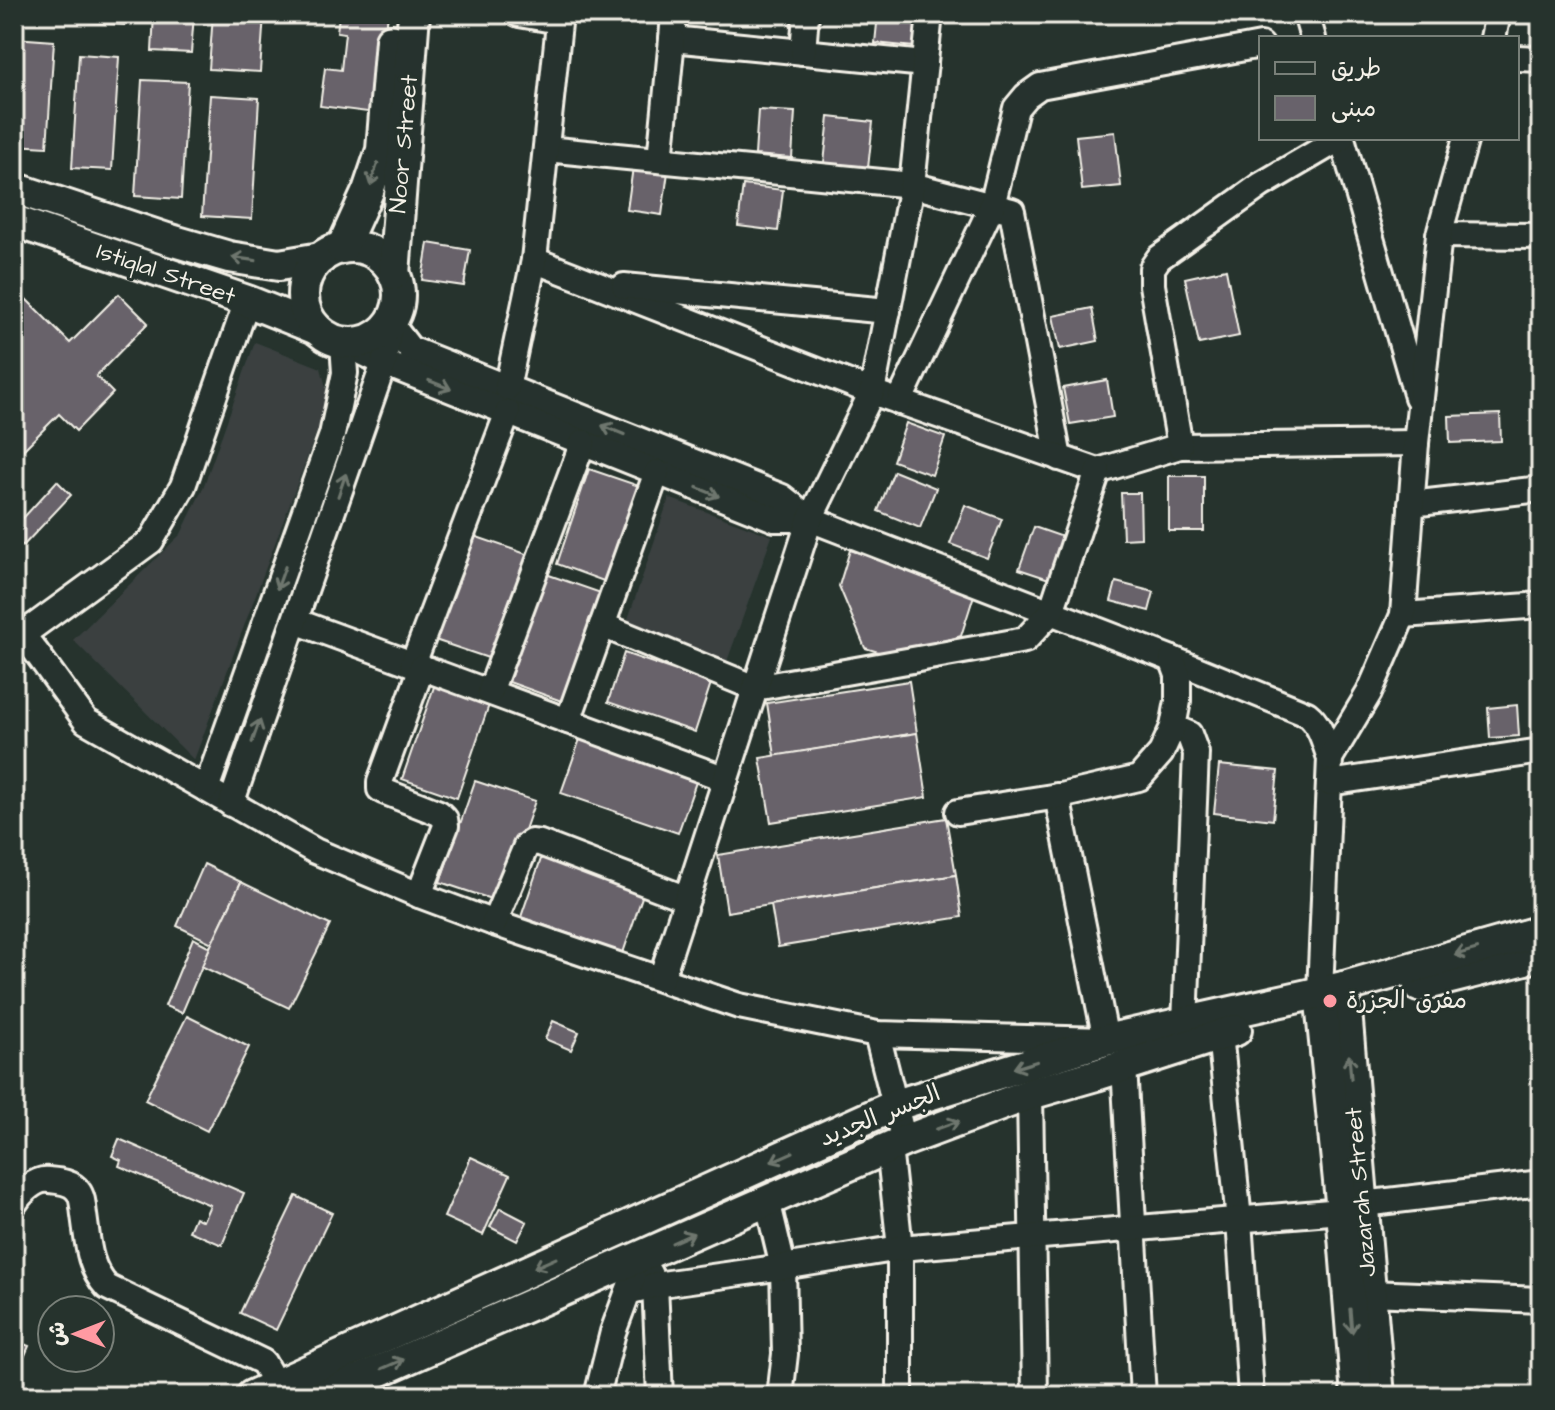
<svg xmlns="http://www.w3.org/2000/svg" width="1555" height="1410" viewBox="0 0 1555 1410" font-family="'Architects Daughter','Playpen Sans Arabic',sans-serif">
	<rect width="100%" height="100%" fill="#26332d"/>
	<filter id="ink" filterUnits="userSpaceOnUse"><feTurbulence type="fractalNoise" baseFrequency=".0125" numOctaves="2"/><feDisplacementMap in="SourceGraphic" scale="16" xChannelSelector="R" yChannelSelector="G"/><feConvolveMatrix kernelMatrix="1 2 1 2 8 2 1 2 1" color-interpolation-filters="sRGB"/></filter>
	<g filter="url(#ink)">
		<g fill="#3a4140">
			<polygon points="255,342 321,368 329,399 194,760 73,640 181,534 203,488"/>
			<polygon points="669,498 772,536 725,667 625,628"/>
		</g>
		<g fill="#68626b" stroke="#f4f1e8" stroke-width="2">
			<polygon points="89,14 125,14 125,25 89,22"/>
			<polygon points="154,14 194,14 191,53 152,51"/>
			<polygon points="213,14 264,14 260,72 209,69"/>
			<polygon points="326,14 388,14 375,113 320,106 325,68 341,70 345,33 337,32 339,16"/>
			<polygon points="878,14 917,14 914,47 875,43"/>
			<polygon points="14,38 54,41 47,147 14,145"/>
			<polygon points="79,54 119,57 112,170 72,168"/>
			<polygon points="142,80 188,82 181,199 135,196"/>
			<polygon points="210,95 259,98 252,219 202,216"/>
			<polygon points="758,110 795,112 792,158 755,155"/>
			<polygon points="829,117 873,122 868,168 824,163"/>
			<polygon points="1115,132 1121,186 1082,190 1076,136"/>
			<polygon points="633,167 668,172 662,215 627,210"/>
			<polygon points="743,185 783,190 778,231 738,226"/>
			<polygon points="428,243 470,250 464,286 422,280"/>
			<polygon points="1226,269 1239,336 1199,344 1185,278"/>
			<polygon points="119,294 148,323 96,376 113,393 76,431 59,414 14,459 14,400 22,392 14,384 14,309 25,298 70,343"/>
			<polygon points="1092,308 1098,341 1060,349 1053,316"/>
			<polygon points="1107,380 1113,417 1070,424 1063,388"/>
			<polygon points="1500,414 1501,441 1450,443 1449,416"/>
			<polygon points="906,423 945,437 932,475 893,461"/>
			<polygon points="589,469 642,487 609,583 557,564"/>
			<polygon points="894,471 936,488 920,528 878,511"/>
			<rect x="1169" y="476" width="35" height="55"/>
			<polygon points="57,481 71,495 23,546 14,537 14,528"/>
			<polygon points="1121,493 1140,493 1141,538 1123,539"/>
			<polygon points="965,505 1002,519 987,558 950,544"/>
			<polygon points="1034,527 1066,538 1052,580 1019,569"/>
			<polygon points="471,535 532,556 497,661 435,640"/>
			<polygon points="850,550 976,589 961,636 895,657 865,648 839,586"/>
			<polygon points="546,574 604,594 567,703 509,682"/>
			<polygon points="1116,582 1154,592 1149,611 1111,601"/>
			<polygon points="624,653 711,683 695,732 608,702"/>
			<polygon points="436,681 491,699 457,798 402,779"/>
			<polygon points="909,681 917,733 775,756 767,703"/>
			<polygon points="1517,705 1519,736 1490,738 1488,708"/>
			<polygon points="917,733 927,797 771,822 760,758"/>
			<polygon points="580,739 697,779 678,833 561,793"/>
			<polygon points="1219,765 1278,771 1273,820 1214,813"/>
			<polygon points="475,781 535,801 500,902 440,882"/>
			<polygon points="946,818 956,875 727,912 718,855"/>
			<polygon points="542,856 644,891 623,953 521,917"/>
			<polygon points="204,864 241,882 212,943 177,926"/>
			<polygon points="956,875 962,917 778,947 771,905"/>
			<polygon points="241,882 330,925 289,1008 201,966"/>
			<polygon points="193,938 210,947 182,1013 165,1006"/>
			<polygon points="187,1016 249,1047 207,1131 145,1100"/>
			<polygon points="553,1021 579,1032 571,1050 545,1039"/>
			<polygon points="119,1139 244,1193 222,1245 189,1231 195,1217 203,1221 210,1205 119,1166 121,1160 112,1156"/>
			<polygon points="471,1157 510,1175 483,1235 444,1217"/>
			<polygon points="296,1196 332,1213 276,1330 240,1313"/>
			<polygon points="500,1208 527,1222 517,1241 490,1227"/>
			<polygon points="14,1340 29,1346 15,1378 24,1382 18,1396 14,1396"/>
		</g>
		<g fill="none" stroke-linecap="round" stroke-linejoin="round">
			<g stroke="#f4f1e8" stroke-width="30">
				<g id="minor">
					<polyline points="519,14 559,21"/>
					<polyline points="674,14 672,39 925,64"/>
					<polyline points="1306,14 1313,38"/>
					<polyline points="1493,38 1498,14"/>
					<polyline points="803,52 806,14"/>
					<polyline points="1517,58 1541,59"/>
					<polyline points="1342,138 1417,397"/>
					<polyline points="546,149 912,185 1012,211 1059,458"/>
					<polyline points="660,160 672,39"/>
					<polyline points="1439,235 1541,236"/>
					<polyline points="534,260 872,392 1098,471 1180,446 1416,443"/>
					<polyline points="624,286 888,311"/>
					<path d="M390,323L410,349L782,497L810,519L1172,659L1307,714C1321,725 1324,742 1330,758L1320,992"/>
					<polyline points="343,343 384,363 775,519 810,519"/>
					<polyline points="507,388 534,260 560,14"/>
					<polyline points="899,402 992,206 1016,108 1026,96 1040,86 1261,45"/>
					<polyline points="1180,446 1152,285 1152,268 1159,258 1261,185 1341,138"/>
					<polyline points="1411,504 1541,489"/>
					<polyline points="1403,615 1541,605"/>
					<polyline points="295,621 726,779"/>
					<polyline points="14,625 36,652 86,721 315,851 419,895 494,923 739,1006 877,1034 1106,1040 1057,796"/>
					<polyline points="602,625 755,688 1025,640 1051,612 1098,471"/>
					<polyline points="22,635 151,541 183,486 247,301"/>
					<polyline points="413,664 508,412"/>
					<polyline points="490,692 583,442"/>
					<polyline points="568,721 657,472"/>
					<polyline points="1173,727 1189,734 1196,753 1185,1023"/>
					<polyline points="1330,758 1369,693 1403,615 1416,443 1439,235 1466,138"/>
					<polyline points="1329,783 1541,751"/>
					<polyline points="206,789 332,435 345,373 343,343"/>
					<polyline points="231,804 384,363 390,323"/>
					<polyline points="958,812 1065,795 1139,778 1161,753 1173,727 1178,701 1178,675 1172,659"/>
					<polyline points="419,895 446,826 445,819 439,813 383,791 380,789 380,782 422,667"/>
					<polyline points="494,923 526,846 531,842 540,843 687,899"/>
					<polyline points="661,979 810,519 872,392 912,185 930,14"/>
					<polyline points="877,1034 904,1141"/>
					<polyline points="1220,1034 1239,1220 1251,1396"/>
					<polyline points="1124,1066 1143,1396"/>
					<polyline points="1030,1094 1035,1396"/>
					<polyline points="889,1147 900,1248 900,1396"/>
					<polyline points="767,1200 783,1267 785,1354 780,1396"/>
					<path d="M14,1204C21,1193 35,1178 49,1180C59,1181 72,1182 78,1191C83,1197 83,1208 84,1215C88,1242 88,1266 107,1287L263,1362L276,1385"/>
					<polyline points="1363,1204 1541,1183"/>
					<polyline points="649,1273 655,1285 660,1396"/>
					<polyline points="628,1292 655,1285 783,1267 900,1248 1342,1211"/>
					<polyline points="1370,1293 1541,1300"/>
					<polyline points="597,1396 613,1332 633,1278"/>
				</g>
			</g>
			<g stroke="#f4f1e8" stroke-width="36">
				<g id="major">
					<polyline points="14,188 167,239 229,257 279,265 321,258"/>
					<polyline points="14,221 247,301 317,329"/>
					<circle cx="351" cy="295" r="48"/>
					<polyline points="342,248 368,191 382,150 391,40"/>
					<polyline points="394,274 414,14"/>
					<polyline points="1419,986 1541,955"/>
					<polyline points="1344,987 1379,1396"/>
					<polyline points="1320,992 1342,1211 1357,1396"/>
					<polyline points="252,1396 896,1105 1106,1040 1344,987 1541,931"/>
					<polyline points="322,1396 904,1141 1030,1094 1096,1075 1236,1030"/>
				</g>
			</g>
			<use href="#minor" stroke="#26332d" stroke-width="24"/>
			<use href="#major" stroke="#26332d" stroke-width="30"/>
		</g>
		<defs><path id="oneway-shaft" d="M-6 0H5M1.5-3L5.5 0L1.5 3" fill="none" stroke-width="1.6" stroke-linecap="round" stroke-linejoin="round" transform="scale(2)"/></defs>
		<g stroke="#6e766e">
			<use href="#oneway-shaft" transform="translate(374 174) rotate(109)"/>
			<use href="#oneway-shaft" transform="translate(244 259) rotate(-172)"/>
			<use href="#oneway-shaft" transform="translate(440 385) rotate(22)"/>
			<use href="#oneway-shaft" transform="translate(613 430) rotate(-158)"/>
			<use href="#oneway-shaft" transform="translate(342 485) rotate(-71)"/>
			<use href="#oneway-shaft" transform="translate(708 492) rotate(22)"/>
			<use href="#oneway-shaft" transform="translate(281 578) rotate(110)"/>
			<use href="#oneway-shaft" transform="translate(256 731) rotate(-71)"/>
			<use href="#oneway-shaft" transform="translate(1466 952) rotate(164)"/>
			<use href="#oneway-shaft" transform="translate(1025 1065) rotate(163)"/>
			<use href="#oneway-shaft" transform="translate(1350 1067) rotate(-95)"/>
			<use href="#oneway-shaft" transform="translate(948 1125) rotate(-20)"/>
			<use href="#oneway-shaft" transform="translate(782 1157) rotate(156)"/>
			<use href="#oneway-shaft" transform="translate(683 1238) rotate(-24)"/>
			<use href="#oneway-shaft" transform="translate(545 1263) rotate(156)"/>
			<use href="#oneway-shaft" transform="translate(1351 1321) rotate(85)"/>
			<use href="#oneway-shaft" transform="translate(393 1364) rotate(-23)"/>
		</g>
	</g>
	<circle fill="#ff9aa2" stroke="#26332d" stroke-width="3" cx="1330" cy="1001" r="8"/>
	<g text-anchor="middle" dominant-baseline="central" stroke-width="6" stroke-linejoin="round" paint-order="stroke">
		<g font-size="24" fill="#f4f1e8" stroke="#26332d">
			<text transform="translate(404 144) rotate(-85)">Noor Street</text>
			<text transform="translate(166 274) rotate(19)">Istiqlal Street</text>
			<text transform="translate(880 1116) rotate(-22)">الجسر الجديد</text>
			<text transform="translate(1361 1192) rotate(-95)">Jazarah Street</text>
		</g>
		<g font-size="24" fill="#f4f1e8" stroke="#26332d" text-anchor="start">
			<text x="1346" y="1001">مفرق الجزرة</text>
		</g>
	</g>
	<rect width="1555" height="1410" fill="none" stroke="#26332d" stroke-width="48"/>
	<rect x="24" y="24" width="1507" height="1362" fill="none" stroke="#f4f1e8" stroke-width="3" filter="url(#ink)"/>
	<rect x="1259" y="36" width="260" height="104" fill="#26332d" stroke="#787f78" stroke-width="2"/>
	<rect x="1275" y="62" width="40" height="12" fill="#26332d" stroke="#787f78" stroke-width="2"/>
	<text x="1331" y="76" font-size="24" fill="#f4f1e8">طريق</text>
	<rect x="1275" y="96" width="40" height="24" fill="#68626b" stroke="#787f78" stroke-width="2"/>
	<text x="1331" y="116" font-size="24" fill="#f4f1e8">مبنى</text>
	<g transform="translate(76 1334) rotate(270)"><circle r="38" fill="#26332d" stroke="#787f78" stroke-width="2"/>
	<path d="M0-6L14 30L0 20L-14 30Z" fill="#ff9aa2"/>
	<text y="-12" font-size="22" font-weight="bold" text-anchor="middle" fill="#f4f1e8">ش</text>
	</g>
</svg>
